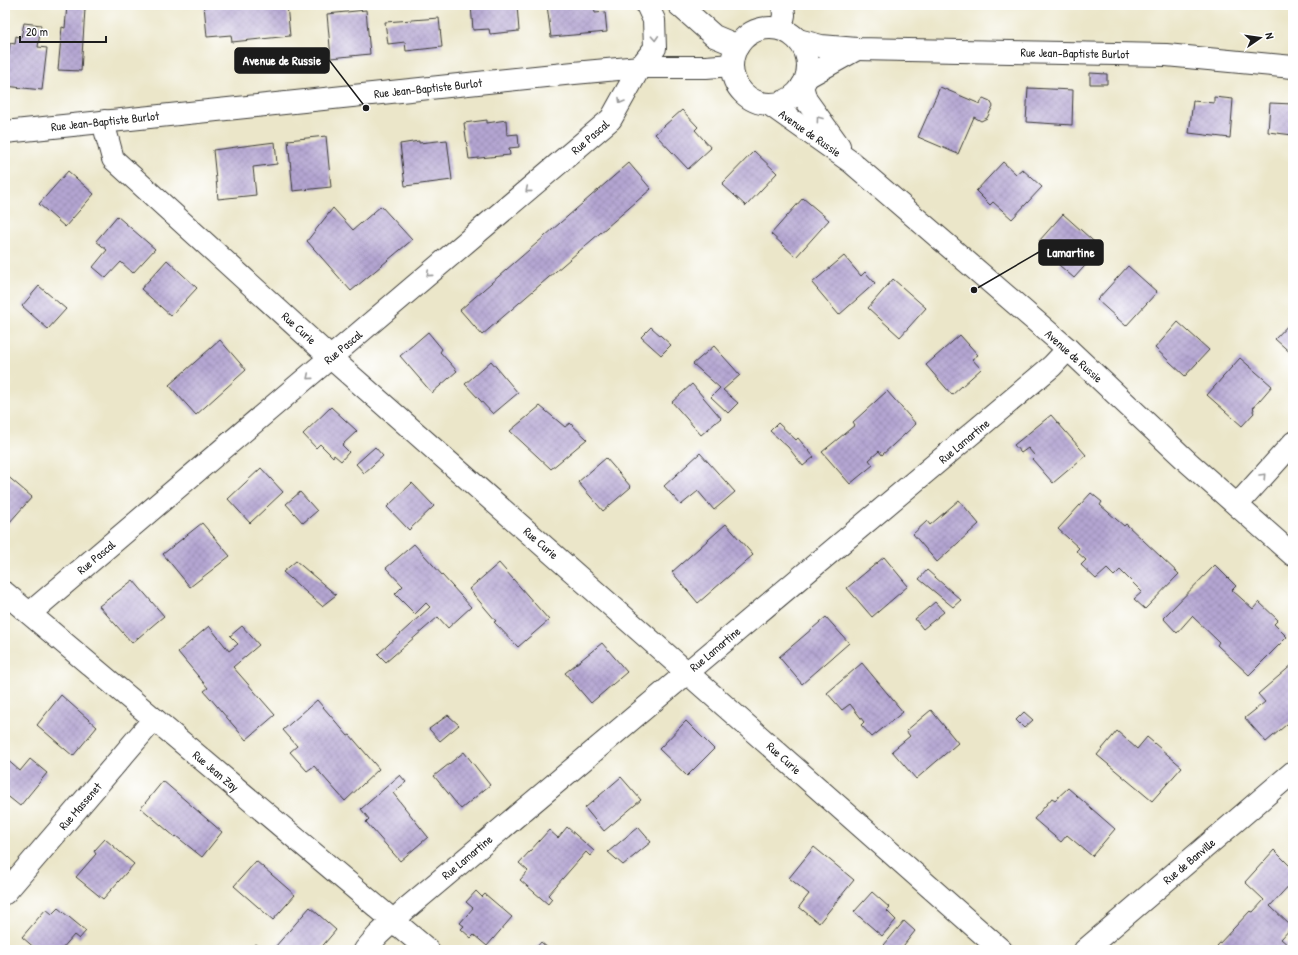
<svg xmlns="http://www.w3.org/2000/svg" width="1298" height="955" viewBox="0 0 1298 955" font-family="'Patrick Hand',sans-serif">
	<defs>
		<pattern id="building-cross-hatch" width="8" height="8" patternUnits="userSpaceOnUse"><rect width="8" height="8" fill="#b4a5d2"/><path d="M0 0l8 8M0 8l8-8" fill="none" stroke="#9a8db4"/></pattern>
	</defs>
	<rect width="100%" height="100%" fill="#fff"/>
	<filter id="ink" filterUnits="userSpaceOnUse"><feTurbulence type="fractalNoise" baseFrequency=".025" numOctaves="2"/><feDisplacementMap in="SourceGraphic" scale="8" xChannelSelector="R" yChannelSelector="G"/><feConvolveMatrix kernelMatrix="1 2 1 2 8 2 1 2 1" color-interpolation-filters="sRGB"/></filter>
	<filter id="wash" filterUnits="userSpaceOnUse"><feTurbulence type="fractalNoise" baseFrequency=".012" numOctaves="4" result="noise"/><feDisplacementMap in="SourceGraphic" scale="16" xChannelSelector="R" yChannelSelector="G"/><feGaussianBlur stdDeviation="0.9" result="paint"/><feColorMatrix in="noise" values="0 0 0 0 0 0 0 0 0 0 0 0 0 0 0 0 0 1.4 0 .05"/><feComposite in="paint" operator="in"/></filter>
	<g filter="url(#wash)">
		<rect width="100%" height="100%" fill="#ebe6c9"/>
		<g id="blocks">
			<g fill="url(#building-cross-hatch)">
				<polygon points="67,5 84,5 83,9 85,9 81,71 58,70 62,27 65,28"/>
				<polygon points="204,5 287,5 290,36 232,42 231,35 207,37"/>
				<polygon points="471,5 517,5 519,31 490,34 489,29 473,30"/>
				<polygon points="547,5 594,5 595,13 605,12 607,32 551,37"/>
				<polygon points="1275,5 1293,5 1293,8 1275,6"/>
				<polygon points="366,10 370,54 331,58 327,14"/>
				<polygon points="439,18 442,47 406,51 405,42 388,44 385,22"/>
				<polygon points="24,23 41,25 38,47 47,48 42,90 5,86 10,43 15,44 16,36 21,38"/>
				<polygon points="1090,73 1107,74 1107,84 1090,84"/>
				<polygon points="940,87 980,104 983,98 990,101 993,106 987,118 981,121 974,117 958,154 918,137"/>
				<polygon points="1028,88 1073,90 1072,125 1026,122"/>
				<polygon points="1214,97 1233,99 1230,138 1189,133 1193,101 1214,103"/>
				<polygon points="1270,103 1293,104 1293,135 1268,132"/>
				<polygon points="682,110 698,127 695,130 711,148 688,169 655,134"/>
				<polygon points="487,120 487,123 506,120 507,135 518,134 519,147 509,148 510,155 469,159 464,123"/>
				<polygon points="326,136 331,187 293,191 288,140"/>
				<polygon points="447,140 452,180 405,186 400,144 419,141 419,143"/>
				<polygon points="275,142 277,164 253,167 256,195 218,199 213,150"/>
				<polygon points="754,151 777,173 746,206 722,184"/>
				<polygon points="1003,162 1016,174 1022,169 1042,187 1012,219 993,202 990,205 976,191"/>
				<polygon points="629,163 651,189 482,335 460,310"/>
				<polygon points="68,171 94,194 65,227 39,204"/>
				<polygon points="803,198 829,220 796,257 771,234"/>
				<polygon points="381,206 412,240 351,291 307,241 333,208 353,230"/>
				<polygon points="1063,214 1101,248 1074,278 1059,265 1062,262 1039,241"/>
				<polygon points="117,216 155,249 133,273 121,262 106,278 93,267 107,250 96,241"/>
				<polygon points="844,256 861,276 865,272 875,283 839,315 812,283"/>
				<polygon points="167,260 197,288 171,316 141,289"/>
				<polygon points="1128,266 1157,292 1126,326 1097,300"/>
				<polygon points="893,279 926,308 900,337 868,308"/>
				<polygon points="39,286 66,309 48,329 22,306"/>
				<polygon points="1293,320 1293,355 1275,339"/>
				<polygon points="1178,322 1209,350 1185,376 1155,348"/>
				<polygon points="651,327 671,345 661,355 641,337"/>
				<polygon points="428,332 442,349 440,352 457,371 432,393 400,356"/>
				<polygon points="960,335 978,355 972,359 981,369 952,395 926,365"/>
				<polygon points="220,340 246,370 196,415 169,385"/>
				<polygon points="714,346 740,375 723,390 738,403 728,413 711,397 720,388 693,364"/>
				<polygon points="1240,358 1272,386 1253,408 1254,409 1253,411 1254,413 1242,426 1207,395"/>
				<polygon points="491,361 518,393 493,414 465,384"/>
				<polygon points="692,384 721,418 701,435 672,402"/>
				<polygon points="887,391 916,424 882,455 879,451 869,460 873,465 850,484 822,452 855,425 853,422"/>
				<polygon points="540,406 565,427 570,423 587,439 551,469 510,431"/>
				<polygon points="331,407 357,431 342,445 349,452 341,461 334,455 333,457 320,444 316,448 303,434"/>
				<polygon points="1051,415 1086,455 1053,483 1032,459 1035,456 1028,448 1021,453 1014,445"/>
				<polygon points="778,423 796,440 798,438 814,457 803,466 788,447 770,431"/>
				<polygon points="375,447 383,456 364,473 356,464"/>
				<polygon points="700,453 735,492 714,510 698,491 681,505 664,486"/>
				<polygon points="606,458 631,487 603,511 578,482"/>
				<polygon points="261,468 283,492 250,523 228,499"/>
				<polygon points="5,474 32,497 9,523 5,519"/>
				<polygon points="412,483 434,506 409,530 387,507"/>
				<polygon points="300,492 317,511 303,523 286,504"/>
				<polygon points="1091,493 1102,502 1100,505 1124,526 1126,524 1179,574 1145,609 1134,599 1142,592 1120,570 1114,576 1107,569 1096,579 1081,565 1086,560 1076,551 1079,548 1058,529"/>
				<polygon points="959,500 979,524 937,562 913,534 927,521 930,525"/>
				<polygon points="202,523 230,556 190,587 163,554"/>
				<polygon points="726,524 753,555 698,603 672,572"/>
				<polygon points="414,544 471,607 448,628 438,617 386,662 378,654 430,607 426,603 415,614 395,594 403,586 386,568"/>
				<polygon points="884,557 908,586 872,617 847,588"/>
				<polygon points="296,561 336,595 322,606 283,572"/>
				<polygon points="499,563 549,620 518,647 494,622 496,621 469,589"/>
				<polygon points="1215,565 1236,586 1232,590 1253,609 1259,602 1278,620 1274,624 1287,637 1249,675 1217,645 1219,642 1192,616 1177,633 1163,618"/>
				<polygon points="927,570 961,600 953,607 919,579"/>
				<polygon points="133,580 164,616 132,643 99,606"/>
				<polygon points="935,602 944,612 923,629 915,619"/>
				<polygon points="826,617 849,643 802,684 779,657"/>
				<polygon points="209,626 229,651 238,644 230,636 242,626 259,645 233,667 275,715 246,740 204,691 208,688 178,652"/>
				<polygon points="602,643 627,672 591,703 565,673"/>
				<polygon points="862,663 903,712 872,737 861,725 864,722 850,704 842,710 827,693"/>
				<polygon points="1293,664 1293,719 1266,742 1245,718 1265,702 1258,694"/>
				<polygon points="61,695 97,727 73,756 37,725"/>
				<polygon points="317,700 348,736 350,735 379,769 345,801 314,766 307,771 290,752 297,746 283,730"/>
				<polygon points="931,710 958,743 916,779 892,751 910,736 906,731"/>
				<polygon points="1024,712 1033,720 1024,728 1016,720"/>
				<polygon points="448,715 459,725 440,741 429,729"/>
				<polygon points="686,721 714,749 687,776 659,749"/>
				<polygon points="1117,731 1137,749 1147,737 1182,767 1152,801 1097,755"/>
				<polygon points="464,752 490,785 461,809 434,776"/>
				<polygon points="5,758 20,771 30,759 47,773 20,806 5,794"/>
				<polygon points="400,775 406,782 393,793 428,837 400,861 366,822 369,819 361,809"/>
				<polygon points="621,777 641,800 604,831 585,808"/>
				<polygon points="163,781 222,832 202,857 176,836 175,837 141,808"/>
				<polygon points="1068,788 1115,829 1092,856 1067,835 1061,842 1034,819 1052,798 1055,800"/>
				<polygon points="567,827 594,851 590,856 586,852 548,895 552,899 548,904 520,880 528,871 519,863 549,830 558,838"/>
				<polygon points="638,827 651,842 623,865 608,852"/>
				<polygon points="105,839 134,864 103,899 76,877 96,854 94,851"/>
				<polygon points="814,847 854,880 819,923 799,907 809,894 789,878"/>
				<polygon points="1274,850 1293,869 1293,881 1270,906 1292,927 1281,939 1288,945 1284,950 1221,950 1217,946 1250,911 1253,912 1264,900 1245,882"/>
				<polygon points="256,861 295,895 273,920 234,886"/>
				<polygon points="476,891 482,897 485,894 512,917 487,946 474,935 471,938 461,929 464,926 460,923 473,908 466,902"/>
				<polygon points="872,892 890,908 887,911 896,920 882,936 854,912"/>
				<polygon points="310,907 336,930 319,950 278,950 275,947"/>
				<polygon points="58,908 86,931 79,939 74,935 61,950 37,950 22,937 46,909 52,914"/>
				<polygon points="904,921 915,931 900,950 890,950 884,945"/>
				<polygon points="541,942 550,950 534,950"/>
				<polygon points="255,944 263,950 250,950"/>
			</g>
		</g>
	</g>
	<g filter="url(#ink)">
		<use href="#blocks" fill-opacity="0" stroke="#3b3a36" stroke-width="1"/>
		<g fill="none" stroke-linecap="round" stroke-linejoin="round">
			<g stroke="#3b3a36" stroke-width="24">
				<g id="street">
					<polyline points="679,5 714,36 738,46"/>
					<polyline points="781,29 784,15 783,5"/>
					<polyline points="105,121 106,133 113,159 331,358 1001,950"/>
					<polyline points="1237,505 1293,443"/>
					<polyline points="5,593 428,950"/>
					<polyline points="30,613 611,119 640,67 655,48 654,20 647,5"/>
					<polyline points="5,893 154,719"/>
					<polyline points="365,950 378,935 406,909 1052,366 1068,349"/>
					<polyline points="1085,950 1293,772"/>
				</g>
			</g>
			<g stroke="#3b3a36" stroke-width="24">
				<g id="secondary">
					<circle cx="770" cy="66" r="38"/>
					<polyline points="798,40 821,46 857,49 1166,55 1293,67"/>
					<polyline points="807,77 857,49"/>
					<polyline points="802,86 806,100 839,146"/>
					<polyline points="769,104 851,162 1068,349 1189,463 1293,555"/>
					<polyline points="5,132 574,73 640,67 706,67 732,65"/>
				</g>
			</g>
			<use href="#street" stroke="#fff" stroke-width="22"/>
			<use href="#secondary" stroke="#fff" stroke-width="22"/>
		</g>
		<defs><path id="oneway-chevron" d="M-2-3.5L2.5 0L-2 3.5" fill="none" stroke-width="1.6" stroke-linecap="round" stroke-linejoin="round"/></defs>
		<g stroke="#999">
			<use href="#oneway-chevron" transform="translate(655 38) rotate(87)"/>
			<use href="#oneway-chevron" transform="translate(621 101) rotate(120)"/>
			<use href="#oneway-chevron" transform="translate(819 119) rotate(-126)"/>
			<use href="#oneway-chevron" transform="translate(528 190) rotate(140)"/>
			<use href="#oneway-chevron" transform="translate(429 274) rotate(140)"/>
			<use href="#oneway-chevron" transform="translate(309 377) rotate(140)"/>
			<use href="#oneway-chevron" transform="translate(1263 476) rotate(-47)"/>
		</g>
	</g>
	<g text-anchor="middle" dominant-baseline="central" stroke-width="3.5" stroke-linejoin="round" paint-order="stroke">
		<g font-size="12" fill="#1c1c1c" stroke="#fff">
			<text transform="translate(1075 53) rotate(1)">Rue Jean-Baptiste Burlot</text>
			<text transform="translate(428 88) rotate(-6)">Rue Jean-Baptiste Burlot</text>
			<text transform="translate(105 121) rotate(-6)">Rue Jean-Baptiste Burlot</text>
			<text transform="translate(810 133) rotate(35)">Avenue de Russie</text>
			<text transform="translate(590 137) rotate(-41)">Rue Pascal</text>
			<text transform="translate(299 328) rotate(42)">Rue Curie</text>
			<text transform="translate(343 347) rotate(-40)">Rue Pascal</text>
			<text transform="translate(1074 356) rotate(42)">Avenue de Russie</text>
			<text transform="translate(964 441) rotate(-40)">Rue Lamartine</text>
			<text transform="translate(541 543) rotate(41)">Rue Curie</text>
			<text transform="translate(96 557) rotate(-40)">Rue Pascal</text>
			<text transform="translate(715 649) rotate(-40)">Rue Lamartine</text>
			<text transform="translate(784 758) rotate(42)">Rue Curie</text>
			<text transform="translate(216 771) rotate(40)">Rue Jean Zay</text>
			<text transform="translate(80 806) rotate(-49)">Rue Massenet</text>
			<text transform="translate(467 857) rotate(-40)">Rue Lamartine</text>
			<text transform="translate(1189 861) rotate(-40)">Rue de Banville</text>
		</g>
	</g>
	<path fill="none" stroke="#1c1c1c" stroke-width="1.5" d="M366 108L329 60M974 290L1039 252"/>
	<g fill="#1c1c1c" stroke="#fff" stroke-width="1.5">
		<circle cx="366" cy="108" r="4"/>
		<circle cx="974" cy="290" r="4"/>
	</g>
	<g fill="#1c1c1c" stroke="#1c1c1c" stroke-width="1.5">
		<rect x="235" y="48" width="94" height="25" rx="4"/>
		<rect x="1039" y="240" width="64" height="25" rx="4"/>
	</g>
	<g font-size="13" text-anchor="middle" font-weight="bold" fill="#fff">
		<text x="282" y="65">Avenue de Russie</text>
		<text x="1071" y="257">Lamartine</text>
	</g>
	<rect width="1298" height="955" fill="none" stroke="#fff" stroke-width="20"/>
	<g transform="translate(1260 38) rotate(77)" stroke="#ffffff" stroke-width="3" paint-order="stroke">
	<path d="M0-3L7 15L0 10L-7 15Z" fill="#1c1c1c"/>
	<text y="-6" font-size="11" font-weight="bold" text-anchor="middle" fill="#1c1c1c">N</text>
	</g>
	<path d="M20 36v6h86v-6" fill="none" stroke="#1c1c1c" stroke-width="2"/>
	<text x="26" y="36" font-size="12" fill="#1c1c1c" stroke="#ffffff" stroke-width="3" paint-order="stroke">20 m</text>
</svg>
